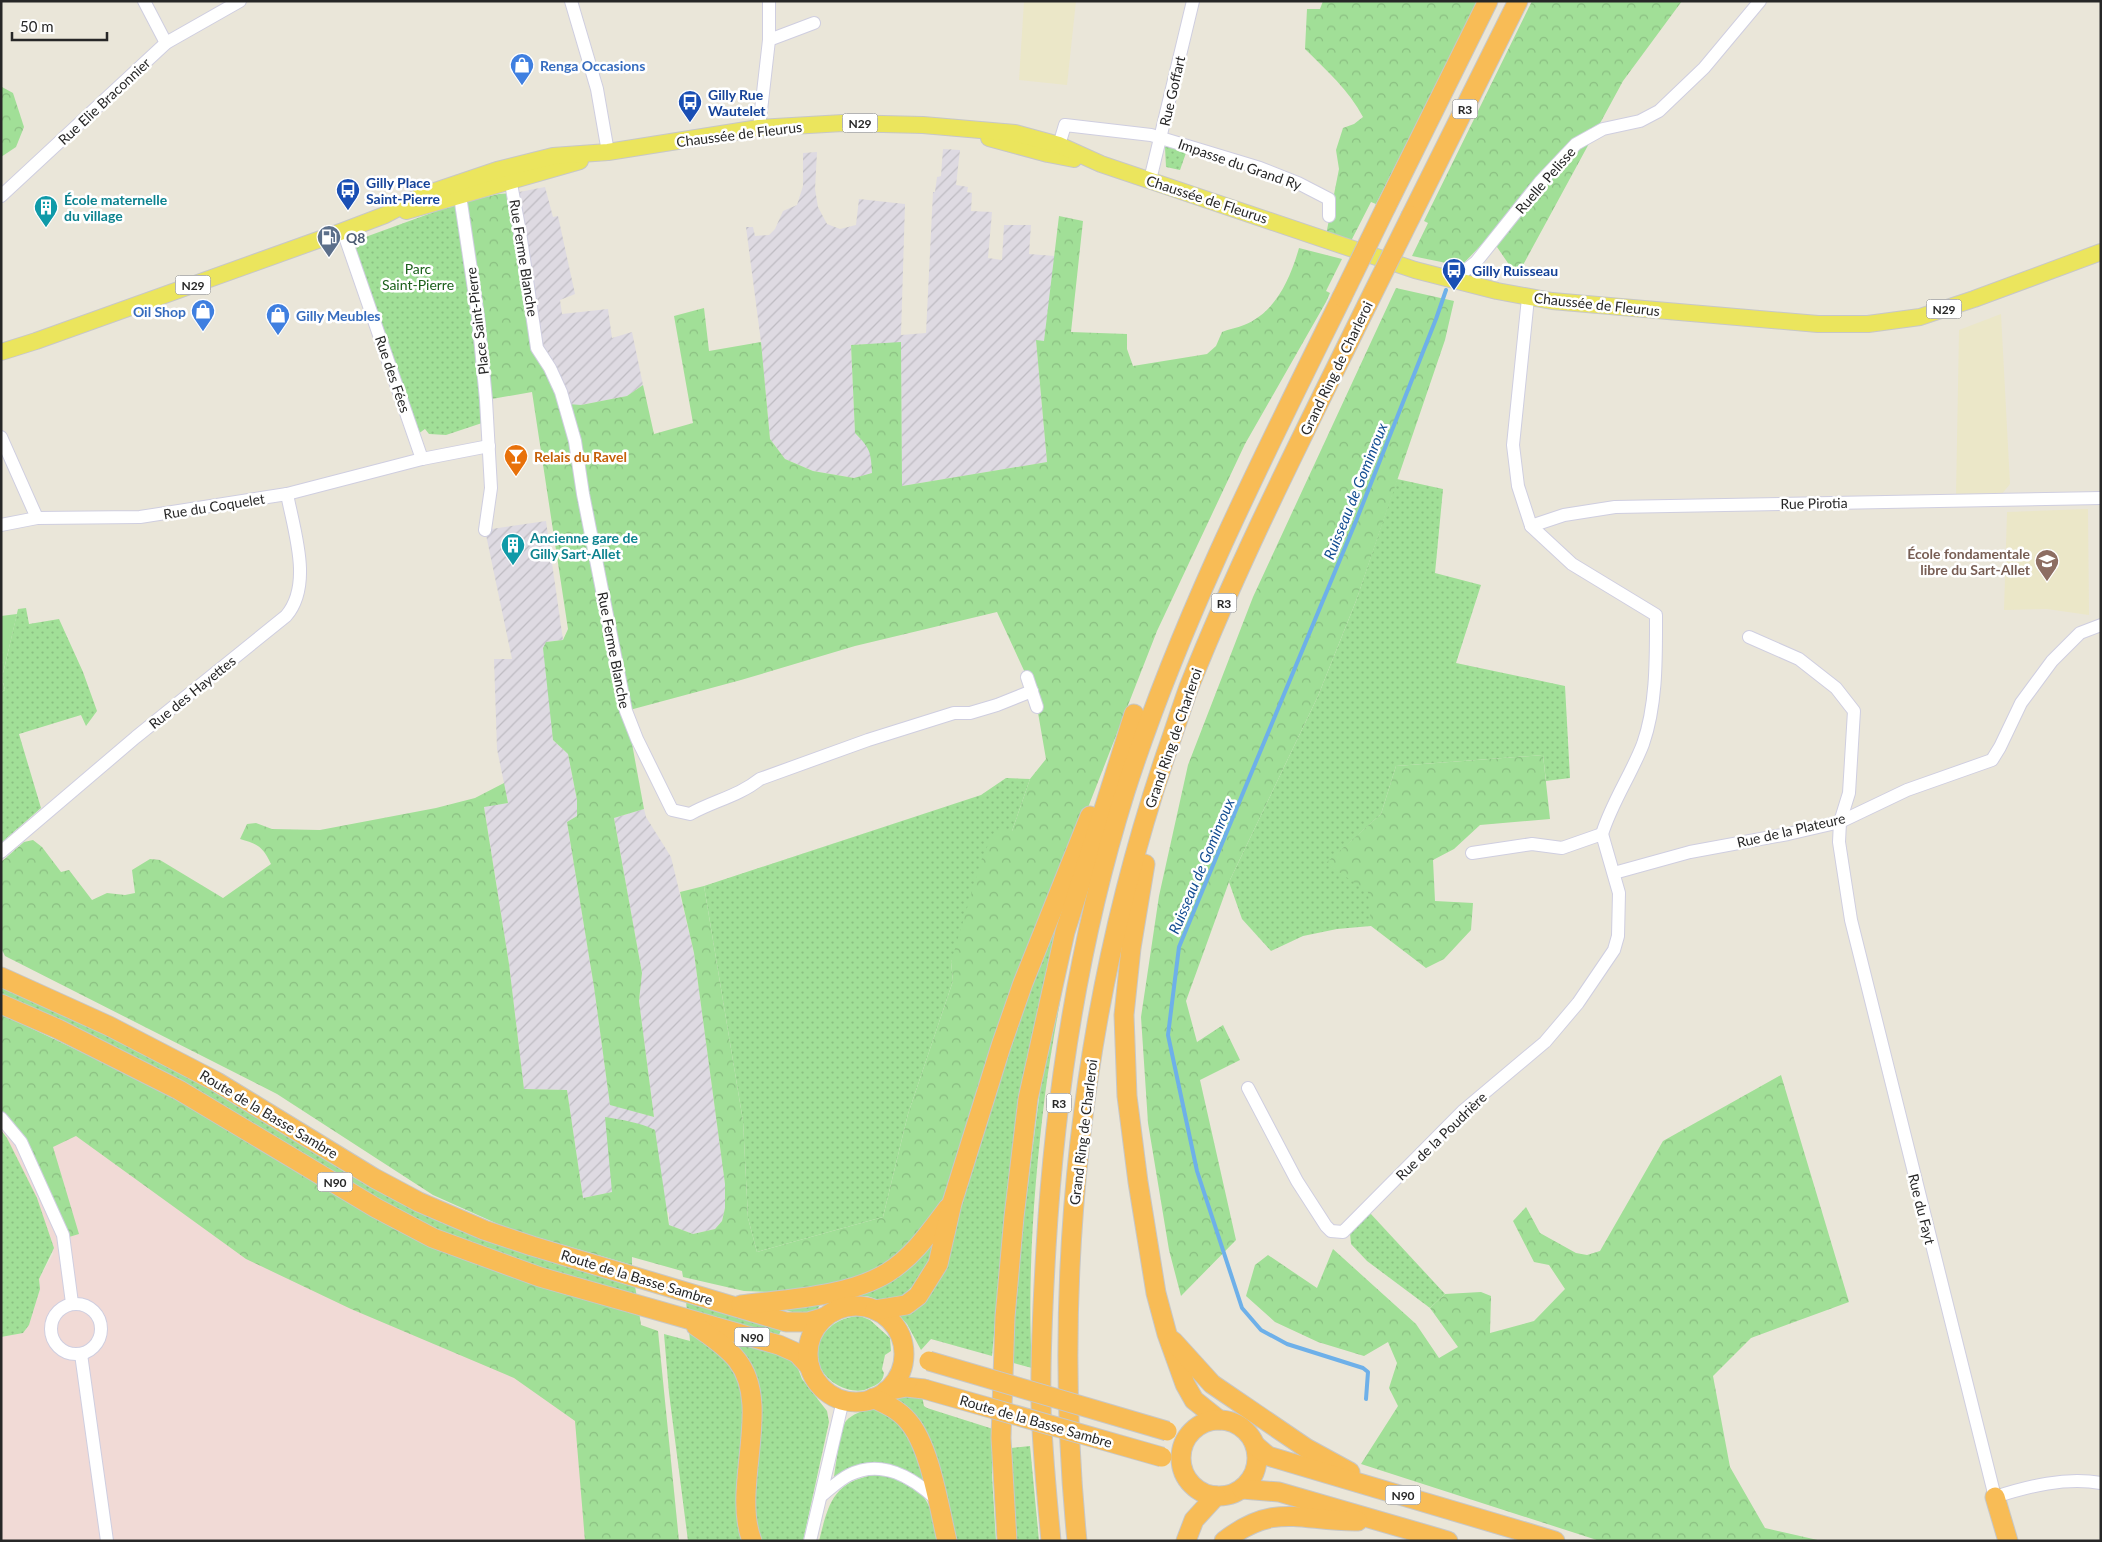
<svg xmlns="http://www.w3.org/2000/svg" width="2102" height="1542" viewBox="0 0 2102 1542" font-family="Lato,sans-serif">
	<defs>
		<pattern id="industrial-furrows" width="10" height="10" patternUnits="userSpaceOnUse" patternTransform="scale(1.25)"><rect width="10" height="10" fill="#dedae2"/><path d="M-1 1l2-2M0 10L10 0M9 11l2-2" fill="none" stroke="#bebbc2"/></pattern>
		<pattern id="grass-dots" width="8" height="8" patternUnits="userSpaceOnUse" patternTransform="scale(1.25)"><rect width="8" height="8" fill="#a1df97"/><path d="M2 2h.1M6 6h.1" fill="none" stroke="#8bbf82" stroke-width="1.8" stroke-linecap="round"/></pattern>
		<pattern id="forest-crowns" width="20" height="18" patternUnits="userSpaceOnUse" patternTransform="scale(1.25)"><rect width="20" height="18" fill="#a1df97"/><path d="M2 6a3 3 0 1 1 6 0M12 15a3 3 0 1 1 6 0" fill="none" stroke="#8bbf82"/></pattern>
	</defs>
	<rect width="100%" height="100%" fill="#eae6d9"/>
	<g fill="url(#industrial-furrows)">
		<polygon points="943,149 960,150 956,185 968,187 967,192 972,193 971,211 992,212 988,258 1002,260 1004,225 1031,225 1029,254 1055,256 1044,342 1036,341 1047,462 902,486 901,343 851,345 855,433 868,446 872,457 872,473 855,478 813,471 785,459 770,439 761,342 746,227 753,227 755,236 769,235 775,229 783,211 797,205 803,186 803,153 817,152 815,189 818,207 827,224 840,229 856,225 859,199 905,204 901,335 926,333 933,192 935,192 937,177 941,176"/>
		<polygon points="545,187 553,217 558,216 575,294 560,300 562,314 608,309 612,338 632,332 643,385 627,396 581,405 568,405 541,348 514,193"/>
		<polygon points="546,521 563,640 546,642 553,740 568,754 577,800 577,816 567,822 594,987 610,1104 654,1117 639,1001 642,973 614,818 644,809 646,817 671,857 694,953 725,1184 725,1208 722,1221 715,1229 693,1234 669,1225 669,1213 612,1192 583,1198 567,1090 524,1089 509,964 484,806 508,803 497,749 494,659 512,659 485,530"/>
	</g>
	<g fill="#ebe7c8">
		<polygon points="1024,1 1076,1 1067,85 1019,80"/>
		<polygon points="2001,314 2010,484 2001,495 1956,496 1959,330"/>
		<polygon points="2088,509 2089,615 2047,609 2004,610 2007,512"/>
	</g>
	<polygon fill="#f1dad6" points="1,1014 145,1082 427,1243 491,1269 639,1312 641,1325 658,1331 679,1541 1,1541 1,1337 23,1333 29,1325 40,1289 39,1279 53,1254 7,1138 1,1130"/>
	<g fill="url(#grass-dots)">
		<polygon points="1171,146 1187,150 1180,170 1166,167 1165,147"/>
		<polygon points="456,204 463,215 485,422 446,435 429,434 425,429 415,436 349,243"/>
		<polygon points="1397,479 1443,489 1435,573 1481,585 1456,663 1565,686 1570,778 1546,781 1543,755 1396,766 1381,814 1327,863 1371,893 1371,926 1337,929 1303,936 1271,951 1242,919 1229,882 1318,696 1356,601"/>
		<polygon points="26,608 29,624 59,619 83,672 97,711 86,726 81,715 19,734 41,808 1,843 1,692 5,690 2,678 18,609"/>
		<polygon points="1006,778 1030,779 1012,831 951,962 953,981 908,1114 883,1217 757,1252 748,1218 743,1121 704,886 981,795"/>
		<polygon points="1060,913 1037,1017 1004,1227 992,1356 931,1339 921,1350 907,1324 895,1311 915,1304 1008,1040"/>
		<path d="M1072,934C1063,988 1052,1041 1045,1095C1034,1185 1027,1277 1032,1368L1010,1362L1017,1271L1045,1051Z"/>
		<polygon points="1,985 83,1020 258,1113 328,1158 635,1286 637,1298 476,1247 420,1225 1,996"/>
		<polygon points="1,1130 7,1138 37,1198 54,1248 39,1279 40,1289 36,1302 29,1325 23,1333 1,1337"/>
		<polygon points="1370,1213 1445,1294 1430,1308 1367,1261 1351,1244 1350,1233"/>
		<polygon points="936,1229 927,1271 903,1296 882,1301 867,1296 845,1296 820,1305 817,1310 799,1314 782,1309"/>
		<polygon points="686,1299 783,1326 778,1337 687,1314"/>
		<path d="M860,1316L870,1320L890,1338L891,1351L885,1355L882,1369L884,1373C883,1382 877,1385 869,1388C862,1392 854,1391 847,1389C801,1374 812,1318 860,1316Z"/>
		<polygon points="689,1331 707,1343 732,1367 744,1394 744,1541 688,1541 669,1393 664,1334 690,1341"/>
		<polygon points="734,1339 789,1355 797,1366 802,1379 827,1411 829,1422 803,1541 756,1541 750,1516 756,1432 730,1342"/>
		<polygon points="922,1396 924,1406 927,1408 993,1429 992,1475 996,1541 956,1541 896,1399 898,1397"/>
		<path d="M871,1407L886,1409L909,1429L932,1491L903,1470L837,1478L834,1477C836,1465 840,1429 846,1421C852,1414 863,1411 871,1407Z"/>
		<polygon points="1030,1446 1039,1541 1016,1541 1011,1448"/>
		<path d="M880,1474C887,1476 896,1477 903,1480C928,1490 934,1517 940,1541H819C829,1501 834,1480 880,1474Z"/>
	</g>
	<g fill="url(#forest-crowns)">
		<path d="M1323,1H1478L1376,204L1371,202L1351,241L1326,235L1339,169L1336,150L1343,128L1354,124L1363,117C1349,90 1326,70 1305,49L1307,9H1320Z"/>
		<polygon points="1532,1 1682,1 1623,81 1523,265 1512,269 1497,247 1487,239 1461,266 1412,256 1428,223 1424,221"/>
		<polygon points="2,87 13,93 24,127 16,147 1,157"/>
		<path d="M514,193L532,336L568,404L581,405L627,396L643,385L654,434L693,423L674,316L704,308L709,351L761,342L770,439L785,459L813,471L854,478L872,473C871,452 870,448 855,433L851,345L901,342L902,486L1047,462L1036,340L1044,341L1059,216L1083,221L1071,332L1127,334V349L1133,366L1207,354L1216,346L1222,332C1229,329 1237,328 1244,325C1276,312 1290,279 1299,248L1342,259L1326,291L1330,293L1326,302L1245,444L1157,631L1080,828L961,1157L938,1214L911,1245L881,1268L840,1284L772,1292L744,1291L683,1277L682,1271L632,1257V1265L509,1229L433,1195L277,1094L5,956L1,948V862L24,842L33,840L42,847L61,872L69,870L92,900L107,893L125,895L135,893L132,870L150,859L160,860L223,898L271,864C263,847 258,844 240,839L247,824L256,823L272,829L320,830L436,808L475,798L504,783L508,803L484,807L509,964L524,1089L567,1090L583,1198L612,1192L605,1117C622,1120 639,1122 655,1130L669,1225L693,1234L715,1229L722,1221L725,1208V1184L694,953L680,892L704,886L743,1121L748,1218L757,1252L883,1217L908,1114L953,981L951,962L982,858L996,828L1012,831L1030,779L1046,759L1037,707L1027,677L997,612L855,646L741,680L626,711L644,809L614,818L642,973L639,1001L654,1117L610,1105L594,987L567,822L577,816V800L568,754L553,740L543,648L546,642L563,640L568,629L532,392L486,400L463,215L468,201L499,194Z"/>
		<polygon points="1396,288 1454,301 1445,340 1356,601 1318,696 1229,882 1186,1001 1197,1042 1223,1025 1240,1060 1200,1080 1236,1240 1181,1296 1169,1250 1148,1123 1141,1017 1159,896 1188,765 1253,597"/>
		<polygon points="1543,755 1550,819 1480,825 1454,849 1433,860 1435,901 1473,903 1471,930 1444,959 1426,968 1371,926 1368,892 1326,863 1381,814 1396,766"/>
		<polygon points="1,1014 145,1082 427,1243 491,1269 639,1312 641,1325 658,1331 679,1541 585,1541 575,1421 514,1378 351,1309 246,1259 76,1136 53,1147 79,1234 69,1237 1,1119"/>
		<polygon points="1781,1075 1849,1302 1751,1338 1713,1376 1730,1467 1765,1528 1822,1541 1600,1541 1361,1464 1398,1406 1389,1388 1397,1363 1388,1342 1364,1356 1318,1342 1275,1322 1246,1296 1255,1265 1268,1255 1317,1288 1333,1249 1416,1324 1439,1358 1458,1347 1430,1308 1445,1294 1481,1292 1491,1296 1490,1333 1534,1321 1565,1289 1549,1265 1534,1262 1513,1221 1526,1207 1540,1233 1576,1253 1587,1255 1600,1251 1663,1141"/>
	</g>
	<polygon fill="#a1df97" points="17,614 2,678 5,690 1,692 1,616"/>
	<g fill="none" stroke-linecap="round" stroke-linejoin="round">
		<polyline stroke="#6eb0e9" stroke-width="4" points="1366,1399 1368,1372 1363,1368 1287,1344 1261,1330 1242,1308 1197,1171 1168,1035 1179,947 1356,521 1436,319 1446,290"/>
		<g stroke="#cfcee0" stroke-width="14">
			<g id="minor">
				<polyline points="144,1 166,43"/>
				<polyline points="571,1 597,89 608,152"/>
				<polyline points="769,40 814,23"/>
				<polyline points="759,128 769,40 769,1"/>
				<polyline points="1059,145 1065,125 1151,135 1260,168 1298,183 1329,199 1329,216"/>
				<path d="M509,173L520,232L537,348L550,368L561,392L575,441L583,494L626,711L637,739L672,810L690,814C713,801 739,796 760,779L868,740L954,713H970L997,705L1032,691"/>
				<polyline points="1150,180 1193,1"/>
				<polyline points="1,196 166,43 240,1"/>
				<polyline points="460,196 478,316 486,400 491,488 485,530"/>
				<polyline points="343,231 422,459"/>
				<polyline points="1453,280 1476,262 1540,182 1576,144 1603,129 1640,121 1659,111 1704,68 1760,1"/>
				<path d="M1528,298L1513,445L1518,486L1531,526L1572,564L1656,615C1656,657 1657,704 1643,744C1631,775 1612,802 1602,834"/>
				<polyline points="1,437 37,518"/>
				<polyline points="1,525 37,518 140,517 287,494 422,459 489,446"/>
				<polyline points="1531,526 1564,515 1615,507 2101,498"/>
				<path d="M1749,637L1799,659L1836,688L1854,711L1849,793L1840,822L1839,842L1851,920L1995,1497C2029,1486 2065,1477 2101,1483"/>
				<polyline points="1027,677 1037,707"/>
				<path d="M1,852L136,737L286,616C313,585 294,531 287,494"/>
				<polyline points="1472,853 1532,844 1562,848 1602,834"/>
				<polyline points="1614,873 1690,852 1788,834 1840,822 1907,790 1992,760 2000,747 2021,703 2052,661 2080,633 2101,625"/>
				<polyline points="1248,1088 1297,1181 1326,1226 1331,1231 1343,1232 1464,1110 1545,1042 1578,1003 1614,950 1618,936 1619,893 1602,834"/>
				<polyline points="1,1118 21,1142 63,1235 72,1303"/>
				<circle cx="76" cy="1329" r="25"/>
				<polyline points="81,1354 107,1541"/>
				<path d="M821,1496C830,1489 839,1480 849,1475C882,1458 913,1478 936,1499"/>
				<polyline points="810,1541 843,1400"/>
			</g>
		</g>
		<g stroke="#c7c7c7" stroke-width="18">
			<g id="major">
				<polyline points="989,138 1048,154 1074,159"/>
				<polyline points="406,211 580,161"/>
				<polyline points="1,352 36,341 343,231 385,215 423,195 497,170 553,156 608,152 759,128 843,123 923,125 1015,133 1059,145 1101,164 1415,270 1497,291 1552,301 1818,324 1868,324 1920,317 1974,299 2101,252"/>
			</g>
		</g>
		<g stroke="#c7c7c7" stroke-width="21">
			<g id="highway">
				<polyline points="1386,207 1488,1"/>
				<polyline points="1411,216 1518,1"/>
				<polyline points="1145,864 1131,948 1124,1015 1127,1096 1138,1182 1156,1293 1167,1334 1185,1384 1194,1400 1219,1420"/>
				<polyline points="1,977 109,1026 217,1082 374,1178 419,1202 484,1230 532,1246 786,1322 808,1322 825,1317"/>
				<polyline points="1,1004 58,1029 179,1090 376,1208 433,1238 540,1277 779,1345 797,1353 810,1367"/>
				<path d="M741,1305C787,1299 847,1297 887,1273C913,1257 930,1232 948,1208"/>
				<circle cx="856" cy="1354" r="48"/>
				<polyline points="875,1310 906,1305 918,1296 938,1264 952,1203 1001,1046 1023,983 1090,816"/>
				<path d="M696,1326C710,1336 726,1346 737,1360C773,1405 731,1487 752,1541"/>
				<polyline points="1173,1341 1212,1384 1306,1448 1350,1472"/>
				<polyline points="886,1391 906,1387 924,1389"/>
				<path d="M873,1398C886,1404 899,1410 908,1421C930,1446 939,1507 947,1541"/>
				<circle cx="1219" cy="1458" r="38"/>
				<polyline points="1255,1445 1268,1456 1555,1541"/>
				<polyline points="1242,1489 1279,1492 1448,1541"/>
				<polyline points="1995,1497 2008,1541"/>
				<polyline points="1007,1541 1001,1438 1005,1317 1014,1217 1028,1099 1065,932 1134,714"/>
				<path d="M1051,1541C1047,1496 1042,1450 1041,1404C1040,1352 1043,1300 1046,1248C1055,1094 1079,939 1125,792C1180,620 1262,459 1342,297"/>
				<path d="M1077,1541C1051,1277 1081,1005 1166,754C1174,732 1181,709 1189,687C1241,556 1305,431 1367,305"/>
				<polyline points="1186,1541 1194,1520 1216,1496"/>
				<path d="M1224,1541C1276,1501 1301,1522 1358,1521"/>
			</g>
		</g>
		<use href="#minor" stroke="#fff" stroke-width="12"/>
		<use href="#major" stroke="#ebe55d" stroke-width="16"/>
		<use href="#highway" stroke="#f8bc56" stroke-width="19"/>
		<g stroke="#c7c7c7" stroke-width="21" stroke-linecap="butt">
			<g id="highway-bridge">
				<polyline points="1342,297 1386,207"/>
				<polyline points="1367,305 1411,216"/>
				<polyline points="929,1361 1167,1431"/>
				<polyline points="924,1389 1162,1457"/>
			</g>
		</g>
		<use href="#highway-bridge" stroke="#f8bc56" stroke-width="19"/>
	</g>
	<defs>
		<g id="shop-pin" transform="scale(1.25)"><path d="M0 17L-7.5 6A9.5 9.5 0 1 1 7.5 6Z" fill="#3f7fe0" stroke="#fff"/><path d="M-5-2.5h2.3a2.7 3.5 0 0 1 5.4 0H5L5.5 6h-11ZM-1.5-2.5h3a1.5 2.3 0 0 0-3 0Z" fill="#fff"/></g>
		<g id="bus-pin" transform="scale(1.25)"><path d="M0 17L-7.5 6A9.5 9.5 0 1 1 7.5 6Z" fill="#1a4fb4" stroke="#fff"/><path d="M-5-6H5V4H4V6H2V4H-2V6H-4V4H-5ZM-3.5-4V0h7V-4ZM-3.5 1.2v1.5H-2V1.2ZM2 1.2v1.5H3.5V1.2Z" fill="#fff"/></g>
		<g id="building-pin" transform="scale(1.25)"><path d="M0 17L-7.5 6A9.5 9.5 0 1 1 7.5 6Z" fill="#0f9aa8" stroke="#fff"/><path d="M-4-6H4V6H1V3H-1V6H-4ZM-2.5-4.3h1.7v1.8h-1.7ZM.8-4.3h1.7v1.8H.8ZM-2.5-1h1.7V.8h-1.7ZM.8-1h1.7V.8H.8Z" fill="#fff"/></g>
		<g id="fuel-pin" transform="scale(1.25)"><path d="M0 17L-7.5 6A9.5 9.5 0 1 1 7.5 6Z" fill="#5c6f8a" stroke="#fff"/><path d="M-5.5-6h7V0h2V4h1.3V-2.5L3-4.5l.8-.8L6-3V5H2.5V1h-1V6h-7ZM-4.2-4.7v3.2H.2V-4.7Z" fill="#fff"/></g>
		<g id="bar-pin" transform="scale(1.25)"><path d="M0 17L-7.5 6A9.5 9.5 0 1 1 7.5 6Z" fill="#e8710a" stroke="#fff"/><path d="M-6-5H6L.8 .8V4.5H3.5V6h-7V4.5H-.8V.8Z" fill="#fff"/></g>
		<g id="school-pin" transform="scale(1.25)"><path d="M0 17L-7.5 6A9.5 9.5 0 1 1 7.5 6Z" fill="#8d6e63" stroke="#fff"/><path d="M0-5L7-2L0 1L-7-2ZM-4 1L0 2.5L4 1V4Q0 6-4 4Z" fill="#fff"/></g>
	</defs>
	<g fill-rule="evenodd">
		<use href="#shop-pin" x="522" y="65"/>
		<use href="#bus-pin" x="690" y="102"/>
		<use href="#bus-pin" x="348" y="190"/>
		<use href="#building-pin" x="46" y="207"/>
		<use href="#fuel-pin" x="329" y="237"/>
		<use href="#bus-pin" x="1454" y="270"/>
		<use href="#shop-pin" x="203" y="311"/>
		<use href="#shop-pin" x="278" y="315"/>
		<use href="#bar-pin" x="516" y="456"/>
		<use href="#building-pin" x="513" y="545"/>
		<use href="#school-pin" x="2047" y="561"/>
	</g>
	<g text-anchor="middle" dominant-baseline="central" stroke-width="5" stroke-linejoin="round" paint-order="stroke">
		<g fill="#fff" stroke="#686868" stroke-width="1">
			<rect x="1452.5" y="99.5" width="25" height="19" rx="4"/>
			<rect x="842.5" y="113.5" width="35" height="19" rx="4"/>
			<rect x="175.5" y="275.5" width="35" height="19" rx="4"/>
			<rect x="1926.5" y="299.5" width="35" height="19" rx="4"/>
			<rect x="1211.5" y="593.5" width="25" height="19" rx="4"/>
			<rect x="1046.5" y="1093.5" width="25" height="19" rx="4"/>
			<rect x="317.5" y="1172.5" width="35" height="19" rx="4"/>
			<rect x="734.5" y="1327.5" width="35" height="19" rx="4"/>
			<rect x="1385.5" y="1485.5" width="35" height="19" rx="4"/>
		</g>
		<g font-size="12" font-weight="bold" fill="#272727">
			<text x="1465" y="109">R3</text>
			<text x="860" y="123">N29</text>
			<text x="193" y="285">N29</text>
			<text x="1944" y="309">N29</text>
			<text x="1224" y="603">R3</text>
			<text x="1059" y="1103">R3</text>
			<text x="335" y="1182">N90</text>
			<text x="752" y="1337">N90</text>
			<text x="1403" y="1495">N90</text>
		</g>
		<g font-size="14" font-weight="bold" fill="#366cbe" stroke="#fff" text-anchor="start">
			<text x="540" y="65">Renga Occasions</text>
			<text x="186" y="311" text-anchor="end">Oil Shop</text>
			<text x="296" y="315">Gilly Meubles</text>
		</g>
		<g font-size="14" fill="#272727" stroke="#fff">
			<text transform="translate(1172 91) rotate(-77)">Rue Goffart</text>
			<text transform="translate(104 101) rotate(-43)">Rue Elie Braconnier</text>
			<text transform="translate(739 134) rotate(-7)">Chaussée de Fleurus</text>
			<text transform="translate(1240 164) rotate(19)">Impasse du Grand Ry</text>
			<text transform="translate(1545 180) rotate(-49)">Ruelle Pelisse</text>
			<text transform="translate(1207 199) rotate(18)">Chaussée de Fleurus</text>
			<text transform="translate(524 258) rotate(81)">Rue Ferme Blanche</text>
			<text transform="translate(1597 304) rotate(6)">Chaussée de Fleurus</text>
			<text transform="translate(477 321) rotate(-97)">Place Saint-Pierre</text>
			<text transform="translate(1336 368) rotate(-64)">Grand Ring de Charleroi</text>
			<text transform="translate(393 374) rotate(71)">Rue des Fées</text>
			<text transform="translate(1814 503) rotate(-1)">Rue Pirotia</text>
			<text transform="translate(214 506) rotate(-9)">Rue du Coquelet</text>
			<text transform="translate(614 650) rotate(79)">Rue Ferme Blanche</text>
			<text transform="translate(192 692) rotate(-39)">Rue des Hayettes</text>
			<text transform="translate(1173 738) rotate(-71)">Grand Ring de Charleroi</text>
			<text transform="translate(1791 830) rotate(-13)">Rue de la Plateure</text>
			<text transform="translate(269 1114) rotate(31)">Route de la Basse Sambre</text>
			<text transform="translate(1083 1132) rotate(-83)">Grand Ring de Charleroi</text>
			<text transform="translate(1441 1136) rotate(-44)">Rue de la Poudrière</text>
			<text transform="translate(1922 1209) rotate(76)">Rue du Fayt</text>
			<text transform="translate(637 1277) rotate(17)">Route de la Basse Sambre</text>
			<text transform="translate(1036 1421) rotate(16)">Route de la Basse Sambre</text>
		</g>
		<g font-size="14" font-weight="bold" fill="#164399" stroke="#fff" text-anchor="start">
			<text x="708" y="94">Gilly Rue<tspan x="708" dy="16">Wautelet</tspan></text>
			<text x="366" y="182">Gilly Place<tspan x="366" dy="16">Saint-Pierre</tspan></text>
			<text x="1472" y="270">Gilly Ruisseau</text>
		</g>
		<g font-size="14" font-weight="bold" fill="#0d838f" stroke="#fff" text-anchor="start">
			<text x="64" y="199">École maternelle<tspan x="64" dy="16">du village</tspan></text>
			<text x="530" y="537">Ancienne gare de<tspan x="530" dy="16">Gilly Sart-Allet</tspan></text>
		</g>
		<g font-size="14" font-weight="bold" fill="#4e5e75" stroke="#fff" text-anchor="start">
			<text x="346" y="237">Q8</text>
		</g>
		<g font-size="14" fill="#1c601b" stroke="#fff">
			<text x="418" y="268">Parc<tspan x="418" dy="16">Saint-Pierre</tspan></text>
		</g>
		<g font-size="14" font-weight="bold" fill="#c56008" stroke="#fff" text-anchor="start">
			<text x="534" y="456">Relais du Ravel</text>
		</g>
		<g font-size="14" font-weight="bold" fill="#785e54" stroke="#fff" text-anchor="end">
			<text x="2030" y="553">École fondamentale<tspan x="2030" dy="16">libre du Sart-Allet</tspan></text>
		</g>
		<g font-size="15" font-style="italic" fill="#124c91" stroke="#fff">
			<text transform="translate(1355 491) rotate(-68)">Ruisseau de Gominroux</text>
			<text transform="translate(1201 866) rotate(-67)">Ruisseau de Gominroux</text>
		</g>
	</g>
	<rect width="2102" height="1542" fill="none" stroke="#272727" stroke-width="5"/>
	<path d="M12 32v8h95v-8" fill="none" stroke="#272727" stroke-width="2.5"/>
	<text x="20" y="32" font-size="15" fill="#272727" stroke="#ffffff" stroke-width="4" paint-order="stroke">50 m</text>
</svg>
